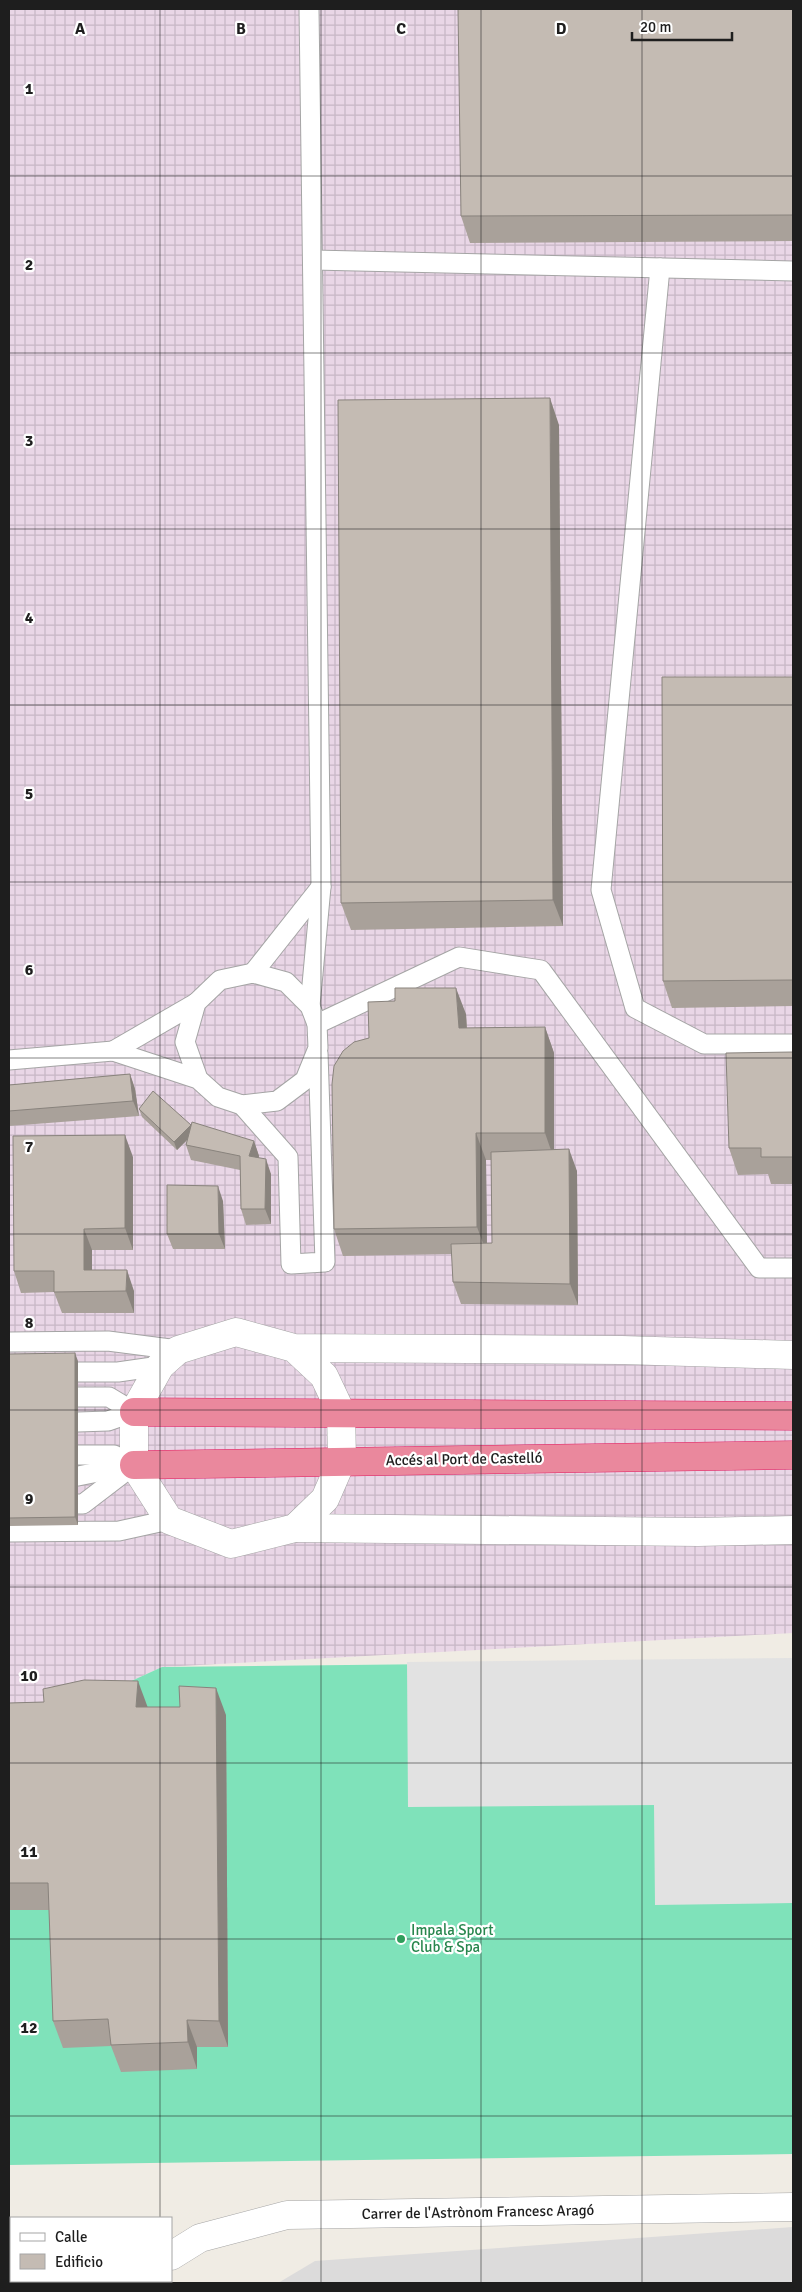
<svg xmlns="http://www.w3.org/2000/svg" width="802" height="2292" viewBox="0 0 802 2292" font-family="Signika,sans-serif">
	<defs>
		<pattern id="industrial-grid" width="8" height="8" patternUnits="userSpaceOnUse" patternTransform="scale(1.25)"><rect width="8" height="8" fill="#e9d6e6"/><path d="M0 4h8M4 0v8" fill="none" stroke="#c7b7c5"/></pattern>
	</defs>
	<rect width="100%" height="100%" fill="#f0ece4"/>
	<polygon fill="#dcdbdb" points="793,2227 793,2283 278,2283 315,2261"/>
	<polygon fill="url(#industrial-grid)" points="9,9 793,9 793,1633 162,1667 94,1698 9,1724"/>
	<polygon fill="#7fe2ba" points="793,1660 793,2154 9,2165 9,1724 94,1698 162,1667"/>
	<polygon fill="#e2e2e2" points="793,1658 793,1903 655,1905 654,1805 408,1807 407,1662"/>
	<g fill="none" stroke-linecap="round" stroke-linejoin="round">
		<g stroke="#a5a5a5" stroke-width="21">
			<g id="lane">
				<polyline points="309,9 321,887 310,1006"/>
				<polyline points="313,260 793,271"/>
				<polyline points="660,268 601,890 635,1008 704,1044 793,1044"/>
				<polyline points="253,973 321,887"/>
				<polyline points="317,1024 459,957 541,970 759,1268 793,1268"/>
				<polyline points="113,1051 196,1003"/>
				<polyline points="9,1060 113,1051 198,1079 218,1097 242,1105 277,1101 305,1080 318,1048 317,1024 310,1006 286,982 253,973 220,980 196,1003 185,1042 198,1079"/>
				<polyline points="242,1105 288,1157 291,1264 325,1262 318,1053"/>
				<polyline points="9,1342 108,1341 178,1350"/>
				<polyline points="78,1372 118,1372 160,1366"/>
				<polyline points="77,1397 109,1397 134,1412"/>
				<polyline points="78,1422 108,1421 134,1412"/>
				<polyline points="78,1455 114,1455 134,1465"/>
				<polyline points="78,1476 128,1466"/>
				<polyline points="78,1504 83,1504 134,1465"/>
				<polyline points="9,1532 119,1531 169,1520"/>
			</g>
		</g>
		<g stroke="#a5a5a5" stroke-width="29">
			<g id="street">
				<polyline points="294,1348 324,1376 341,1412 342,1460 325,1499 295,1528 231,1544 169,1520 134,1465 134,1412 160,1366 178,1350 236,1332 294,1348 622,1350 793,1355"/>
				<polyline points="295,1528 698,1532 793,1530"/>
				<polyline points="171,2256 200,2238 287,2215 793,2207"/>
				<polyline points="133,2283 135,2281"/>
			</g>
		</g>
		<g stroke="#e21d64" stroke-width="29">
			<g id="highway">
				<polyline points="134,1412 793,1416"/>
				<polyline points="134,1465 793,1455"/>
			</g>
		</g>
		<use href="#lane" stroke="#fff" stroke-width="19"/>
		<use href="#street" stroke="#fff" stroke-width="28"/>
		<use href="#highway" stroke="#ea889d" stroke-width="28"/>
	</g>
	<g fill="#a9a19a" fill-rule="evenodd">
		<polygon points="793,9 793,241 470,243 461,216"/>
		<polygon points="559,425 563,926 351,930 341,903"/>
		<polygon points="793,677 793,1006 672,1008 663,981"/>
		<path d="M466,1014L467,1028L545,1027L554,1053V1150L577,1171L578,1305L461,1304L453,1282L452,1254L343,1256L334,1229L369,1038ZM486,1160H491L492,1243H487Z"/>
		<polygon points="793,1052 793,1184 771,1184 768,1174 738,1175 729,1148"/>
		<polygon points="130,1074 135,1089 139,1116 9,1126 9,1085"/>
		<polygon points="139,1109 191,1125 254,1141 259,1156 259,1158 271,1174 271,1224 246,1225 241,1209 240,1170 191,1160 186,1145 187,1140 177,1150 142,1117"/>
		<polygon points="133,1157 133,1250 92,1250 92,1270 134,1291 134,1313 62,1313 54,1292 21,1293 14,1271"/>
		<polygon points="223,1201 225,1249 173,1249 167,1234"/>
		<polygon points="9,1354 78,1361 78,1525 9,1526"/>
		<polygon points="44,1702 148,1707 226,1715 228,2047 197,2047 197,2069 121,2072 111,2046 63,2048 53,2021 49,1910 9,1910 9,1703"/>
	</g>
	<g fill="#89837d">
		<polygon points="550,398 559,425 563,926 553,900"/>
		<polygon points="456,988 466,1014 468,1054 459,1028"/>
		<polygon points="545,1027 554,1053 554,1159 545,1133"/>
		<polygon points="130,1074 135,1089 139,1116 133,1101"/>
		<polygon points="191,1125 194,1133 177,1150 174,1142"/>
		<polygon points="476,1133 486,1160 487,1254 477,1227"/>
		<polygon points="125,1135 133,1157 133,1250 125,1228"/>
		<polygon points="254,1141 259,1156 255,1171 249,1156"/>
		<polygon points="569,1149 577,1171 578,1305 570,1284"/>
		<polygon points="266,1159 271,1174 271,1224 265,1209"/>
		<polygon points="218,1186 223,1201 225,1249 219,1234"/>
		<polygon points="84,1229 92,1250 92,1292 84,1270"/>
		<polygon points="127,1270 134,1291 134,1313 126,1291"/>
		<polygon points="75,1353 78,1361 78,1525 75,1517"/>
		<polygon points="138,1681 148,1708 136,1707"/>
		<polygon points="216,1688 226,1715 228,2047 219,2021"/>
		<polygon points="187,2020 197,2047 197,2069 188,2042"/>
	</g>
	<g fill="#c4bbb3" stroke="#89837d">
		<polygon points="458,9 793,9 793,215 461,216"/>
		<polygon points="550,398 553,900 341,903 338,400"/>
		<polygon points="662,677 793,677 793,980 663,981"/>
		<polygon points="395,988 456,988 459,1028 545,1027 545,1133 476,1133 477,1227 334,1229 332,1084 334,1066 343,1051 354,1042 369,1038 368,1002 395,1001"/>
		<polygon points="793,1052 793,1157 761,1157 761,1148 729,1148 726,1053"/>
		<polygon points="130,1074 133,1101 9,1111 9,1085"/>
		<polygon points="153,1091 191,1125 174,1142 139,1109"/>
		<polygon points="192,1122 254,1141 249,1156 266,1159 265,1209 241,1209 240,1156 186,1145"/>
		<polygon points="125,1135 125,1228 84,1229 84,1270 127,1270 126,1291 54,1292 54,1271 14,1271 13,1136"/>
		<polygon points="569,1149 570,1284 453,1282 451,1244 492,1243 491,1152"/>
		<polygon points="167,1185 218,1186 219,1234 167,1234"/>
		<polygon points="75,1353 75,1517 9,1518 9,1354"/>
		<polygon points="84,1680 138,1681 136,1707 180,1707 179,1686 216,1688 219,2021 187,2020 188,2042 111,2045 108,2019 53,2021 48,1883 9,1883 9,1703 44,1702 43,1689"/>
	</g>
	<path fill="none" stroke="#1e1e1e" stroke-width="1" stroke-opacity="0.55" d="M160,9V2218M321,9V2283M481,9V2283M642,9V2283M9,176H793M9,353H793M9,529H793M9,705H793M9,882H793M9,1058H793M9,1234H793M9,1410H793M9,1587H793M9,1763H793M9,1939H793M9,2116H793M160,2281V2283"/>
	<circle fill="#2e9e5b" stroke="#fff" stroke-width="2" cx="401" cy="1939" r="5"/>
	<g text-anchor="middle" dominant-baseline="central" stroke-width="4.5" stroke-linejoin="round" paint-order="stroke">
		<g font-size="15" fill="#1e1e1e" stroke="#fff">
			<text transform="translate(464 1459) rotate(-1)">Accés al Port de Castelló</text>
			<text transform="translate(478 2212) rotate(-1)">Carrer de l'Astrònom Francesc Aragó</text>
		</g>
		<g font-size="15" fill="#27864d" stroke="#fff" text-anchor="start">
			<text x="411" y="1930">Impala Sport<tspan x="411" dy="17">Club &amp; Spa</tspan></text>
		</g>
	</g>
	<g font-size="16" text-anchor="middle" font-weight="bold" fill="#1e1e1e" stroke="#fff" stroke-width="4.5" stroke-linejoin="round" paint-order="stroke">
		<text x="80" y="34">A</text>
		<text x="241" y="34">B</text>
		<text x="401" y="34">C</text>
		<text x="561" y="34">D</text>
		<text x="29" y="94">1</text>
		<text x="29" y="270">2</text>
		<text x="29" y="446">3</text>
		<text x="29" y="623">4</text>
		<text x="29" y="799">5</text>
		<text x="29" y="975">6</text>
		<text x="29" y="1152">7</text>
		<text x="29" y="1328">8</text>
		<text x="29" y="1504">9</text>
		<text x="29" y="1681">10</text>
		<text x="29" y="1857">11</text>
		<text x="29" y="2033">12</text>
	</g>
	<rect width="802" height="2292" fill="none" stroke="#1e1e1e" stroke-width="20"/>
	<rect x="10" y="2217" width="162" height="65" fill="#ffffff" stroke="#a5a5a5"/>
	<rect x="20" y="2233" width="25" height="8" fill="#ffffff" stroke="#a5a5a5"/>
	<text x="55" y="2242" font-size="15" fill="#1e1e1e">Calle</text>
	<rect x="20" y="2254" width="25" height="15" fill="#c4bbb3" stroke="#a5a5a5"/>
	<text x="55" y="2267" font-size="15" fill="#1e1e1e">Edificio</text>
	<path d="M632 32v8h100v-8" fill="none" stroke="#1e1e1e" stroke-width="2.5"/>
	<text x="640" y="32" font-size="15" fill="#1e1e1e" stroke="#ffffff" stroke-width="4" paint-order="stroke">20 m</text>
</svg>
